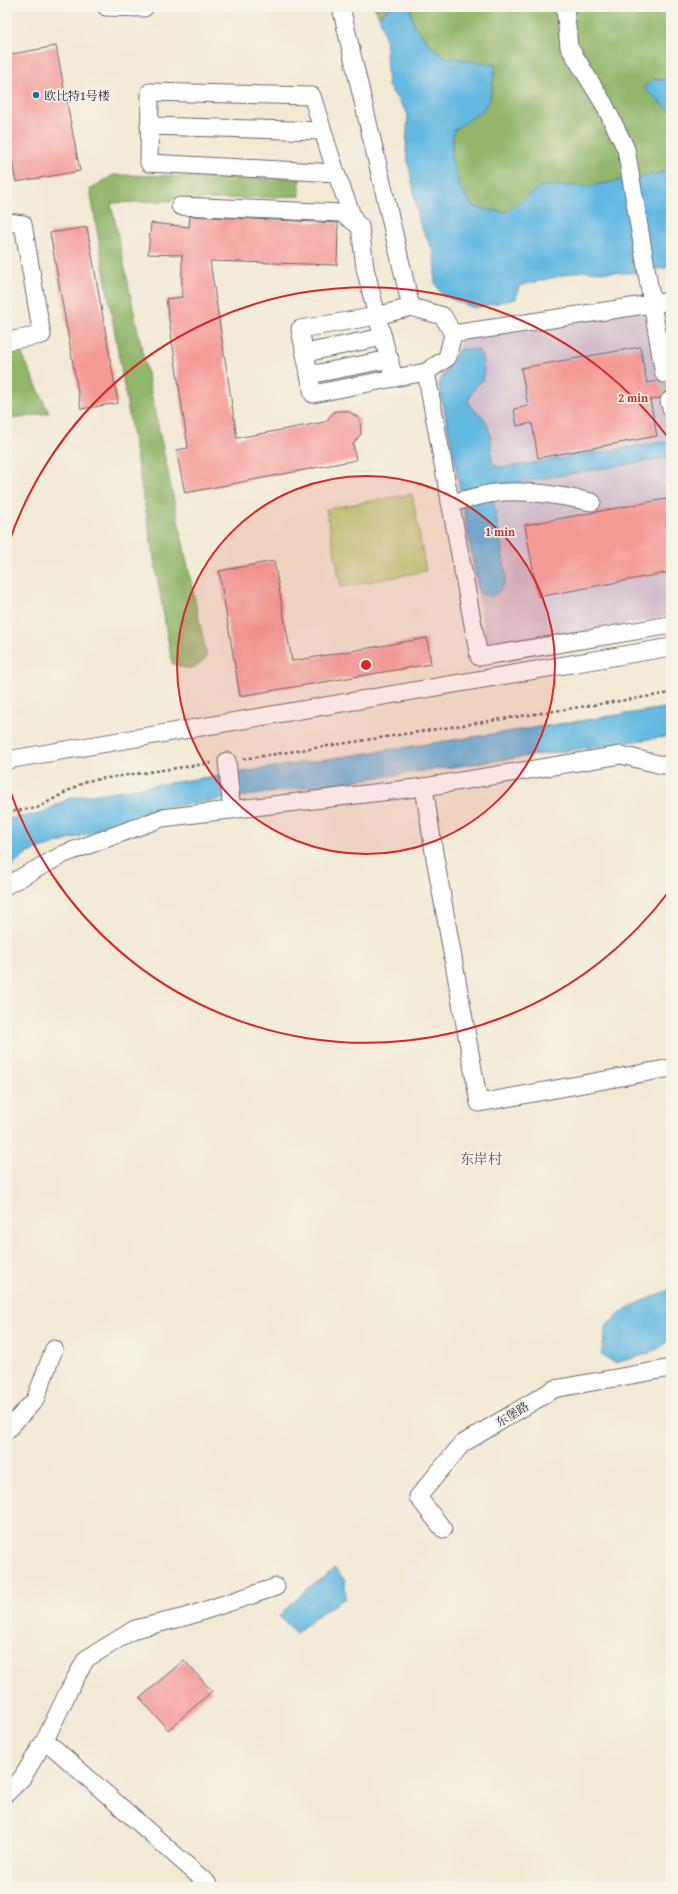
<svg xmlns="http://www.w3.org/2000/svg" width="678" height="1894" viewBox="0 0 678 1894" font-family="'Gentium Book Plus','Noto Serif SC',serif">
	<rect width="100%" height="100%" fill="#f7f3e8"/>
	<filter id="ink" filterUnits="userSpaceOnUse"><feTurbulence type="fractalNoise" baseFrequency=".025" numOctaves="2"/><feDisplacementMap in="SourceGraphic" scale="8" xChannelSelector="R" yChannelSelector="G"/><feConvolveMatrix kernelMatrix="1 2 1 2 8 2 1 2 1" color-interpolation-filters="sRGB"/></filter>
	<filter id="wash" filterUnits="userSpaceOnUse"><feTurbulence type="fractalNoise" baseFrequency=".012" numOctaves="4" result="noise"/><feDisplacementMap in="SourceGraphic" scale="16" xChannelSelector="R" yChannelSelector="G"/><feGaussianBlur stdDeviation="0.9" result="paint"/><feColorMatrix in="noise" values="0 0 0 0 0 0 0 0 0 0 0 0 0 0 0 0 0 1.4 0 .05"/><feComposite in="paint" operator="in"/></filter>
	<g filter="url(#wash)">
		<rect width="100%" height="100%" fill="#f3ead5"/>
		<polygon fill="#d1bdcc" points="671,302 671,616 488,650 437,383 463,339"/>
		<polygon fill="#b8d47b" stroke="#6d7b5b" points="412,494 426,571 341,587 326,509"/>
		<g fill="#92b66b" stroke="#5a6c53">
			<polygon points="374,7 391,7 379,16"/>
			<polygon points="410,7 671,7 671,81 653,79 666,107 671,112 671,168 657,174 590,186 541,186 506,213 473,207 460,188 451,157 454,129 483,110 496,65 445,57 428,43 414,25"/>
			<path d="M113,175L300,178V196L111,203L207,657C196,670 187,671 172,663L90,189Z"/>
			<polygon points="16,341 49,413 7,420 7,343"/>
		</g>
		<g fill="#65b9e1" stroke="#446e8e">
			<polygon points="391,7 410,7 414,25 428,43 445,57 496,65 490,98 483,110 454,130 451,157 460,188 473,207 506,212 541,186 590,186 657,174 671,168 671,267 630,273 581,271 519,286 516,299 474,308 442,295 435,283 434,253 420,224 406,151 408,114 388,86 385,37 379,16"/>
			<polygon points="653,79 671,81 671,112 644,88"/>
			<path d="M462,349L478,350C484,359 485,369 483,380L476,386L468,400C471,410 475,410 482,416C485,419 487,424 488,427C494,441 488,454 494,465L500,467L515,466L671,441V457L491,487L506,575C504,587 501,591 490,597L480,593L478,587L453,448L439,384L458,351Z"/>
			<polygon points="671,707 671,736 169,807 28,853 7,870 7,819 40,814 70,798"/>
			<path d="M671,1289V1337C661,1353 632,1358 615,1363L601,1355L607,1325L627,1308Z"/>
			<polygon points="335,1569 345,1580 345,1598 321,1613 296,1633 279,1616 307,1589"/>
		</g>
		<g id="blocks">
			<g fill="#f49b98">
				<polygon points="56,46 80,171 16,182 7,135 7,55"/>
				<polygon points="190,216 338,223 337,265 210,261 237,438 325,422 335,411 348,411 360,419 361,434 353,444 356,460 185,493 176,450 188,448 166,299 182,297 182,255 148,254 151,223 189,227"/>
				<polygon points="87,227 118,403 81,409 50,233"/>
				<polygon points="640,347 647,383 657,381 665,384 671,381 671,391 666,392 660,398 650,400 657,436 538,458 532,423 517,426 514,409 528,406 521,368"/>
				<polygon points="666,499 671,523 671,572 538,597 525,525"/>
				<polygon points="274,561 292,661 427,638 431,664 240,696 219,571"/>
				<polygon points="184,1660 212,1691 168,1730 140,1698"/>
			</g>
		</g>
	</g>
	<g filter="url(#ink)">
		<use href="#blocks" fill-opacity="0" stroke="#6b6871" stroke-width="1"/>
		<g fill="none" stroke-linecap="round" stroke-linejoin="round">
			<polyline stroke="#c9c2b6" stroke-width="17" stroke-dasharray="17 8" stroke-linecap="butt" points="664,374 669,401"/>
			<g stroke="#6b6871" stroke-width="19">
				<g id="minor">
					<polyline points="106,7 144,8"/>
					<polyline points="341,7 411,307"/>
					<polyline points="565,7 569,47 604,104 626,149 664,374"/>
					<polyline points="149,126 323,131"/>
					<polyline points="336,173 312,96 150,92 149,163 336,173 355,223"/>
					<polyline points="180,206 341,213 360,226 365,268 377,316 300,329 313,394 394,378"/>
					<polyline points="7,222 23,224 42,335 7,341"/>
					<polygon points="411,307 443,316 453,334 447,358 426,372 394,378 377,316"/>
					<polyline points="453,334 671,301"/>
					<polyline points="305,353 383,337"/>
					<polyline points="426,372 479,657 671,625"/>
					<polyline points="309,375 390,359"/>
					<polyline points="669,401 671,408"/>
					<path d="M450,503C465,500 480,495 495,493C527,489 561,496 592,502"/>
					<polyline points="7,760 671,647"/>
					<polyline points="227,761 232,810"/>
					<polyline points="424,787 434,852 479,1103 671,1068"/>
					<polyline points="7,885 64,854 162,818 424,787 621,755 662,765 671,765"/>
					<polyline points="7,1430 35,1400 54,1349"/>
					<polyline points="443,1529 418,1497 462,1444 554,1389 671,1368"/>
					<polyline points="45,1740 207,1883 209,1887"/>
					<polyline points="7,1793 22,1778 45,1740 68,1692 86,1659 135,1629 185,1617 276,1587"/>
				</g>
			</g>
			<g stroke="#6b6871" stroke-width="2.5" stroke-dasharray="3 3" stroke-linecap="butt">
				<polyline points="243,759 671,693"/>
				<polyline points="7,812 37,808 86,781 212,763"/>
			</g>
			<use href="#minor" stroke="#fff" stroke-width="17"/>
		</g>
	</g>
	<circle cx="366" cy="665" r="189" fill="#d62828" fill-opacity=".12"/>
	<g fill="none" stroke="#d62828" stroke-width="2">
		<circle cx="366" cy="665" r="189"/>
		<path d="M670 890A378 378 0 0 1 8 785M8 545A378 378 0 0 1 670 440"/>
	</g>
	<circle fill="#1f6fb2" stroke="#f7f3e8" stroke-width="1.5" cx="36" cy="95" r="4"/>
	<g text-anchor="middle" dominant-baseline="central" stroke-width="3.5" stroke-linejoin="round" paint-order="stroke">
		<g font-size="12" fill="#22223b" stroke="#f7f3e8" text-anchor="start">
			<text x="44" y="95">欧比特1号楼</text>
		</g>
		<g font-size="12" fill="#22223b" stroke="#f7f3e8">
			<text transform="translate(512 1414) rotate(-31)">东堡路</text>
		</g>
		<g font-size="14" fill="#6c4c5c" stroke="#f7f3e8">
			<text x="481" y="1159">东岸村</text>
		</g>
	</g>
	<circle cx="366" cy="665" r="6" fill="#d62828" stroke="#f7f3e8" stroke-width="2"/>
	<g font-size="12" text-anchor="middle" font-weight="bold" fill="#d62828" stroke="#f7f3e8" stroke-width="3.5" stroke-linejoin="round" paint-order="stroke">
		<text x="633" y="402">2 min</text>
		<text x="500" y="536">1 min</text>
	</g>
	<rect width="678" height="1894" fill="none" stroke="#f7f3e8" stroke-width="24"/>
</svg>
